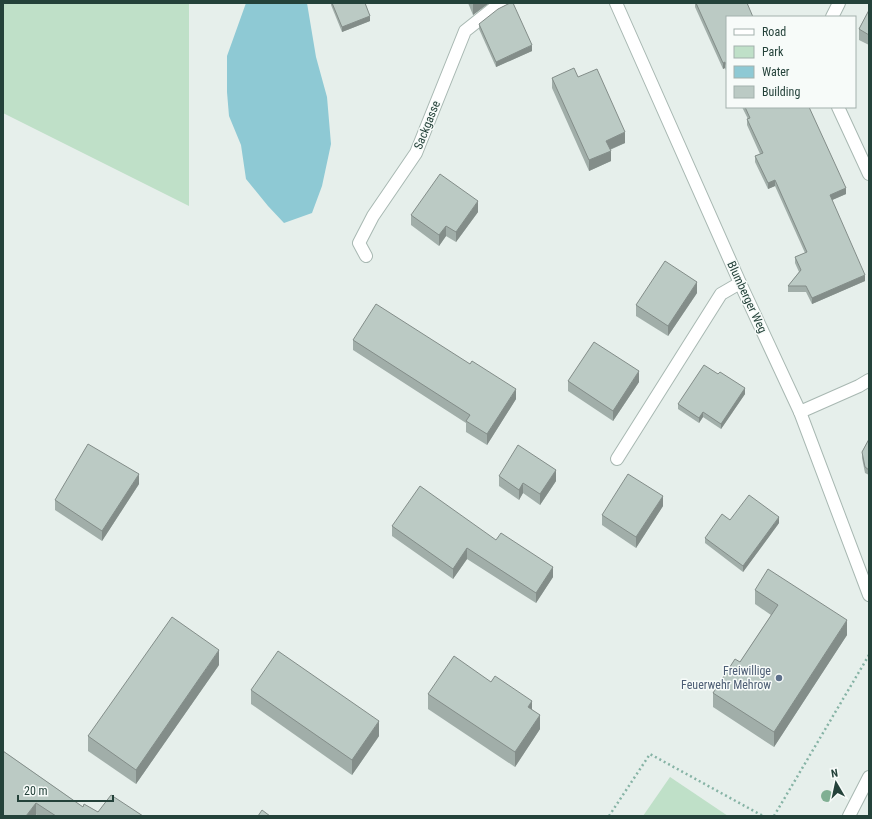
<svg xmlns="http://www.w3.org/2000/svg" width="872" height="819" viewBox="0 0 872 819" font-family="'Roboto Condensed',sans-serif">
	<rect width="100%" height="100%" fill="#e6efeb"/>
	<g fill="#bfe0c8">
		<polygon points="3,3 189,3 189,206 3,113"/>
		<polygon points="670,777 728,816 643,816"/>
	</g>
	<polygon fill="#8ec9d4" points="246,3 307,3 316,57 327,97 331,144 322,186 312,213 284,223 268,206 246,179 241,145 229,116 227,92 227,56"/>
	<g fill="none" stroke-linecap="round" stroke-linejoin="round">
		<g stroke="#a8b8b2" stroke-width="14">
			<g id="minor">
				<polyline points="616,3 740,283 800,412 869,595"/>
				<polyline points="832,17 839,3"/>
				<polyline points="838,107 869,174"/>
				<polyline points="366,256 359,243 373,216 416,153 465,31 494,8 506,3"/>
				<polyline points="800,412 859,386 869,380"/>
				<polyline points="617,459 721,294 740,283"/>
				<polyline points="849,816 869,777"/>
			</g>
		</g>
		<g stroke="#86b3a5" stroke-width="2.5" stroke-dasharray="2 3" stroke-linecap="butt">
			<polyline points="609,816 650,754 763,816"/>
			<polyline points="774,816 869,655"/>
		</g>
		<use href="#minor" stroke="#fff" stroke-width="12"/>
	</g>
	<circle fill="#80af93" cx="827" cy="796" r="6"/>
	<g fill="#a1aea9">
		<polygon points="331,3 365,3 370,21 342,32 331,5"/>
		<polygon points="468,3 489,3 473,15"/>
		<polygon points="695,3 747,3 727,17 727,73 725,68 723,69 695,7"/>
		<polygon points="869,10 869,45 859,40 859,29"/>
		<polygon points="479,24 532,51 496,67 479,29"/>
		<polygon points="578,77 625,143 610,150 611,161 589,171 552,88 552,78"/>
		<polygon points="742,107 809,107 846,194 832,200 865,281 812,304 806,292 788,292 788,286 799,272 795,263 795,257 805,253 775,186 768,189 755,162 755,156 760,154 747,125 747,119 748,119"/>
		<polygon points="478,212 456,242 446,236 439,246 411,225 411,215"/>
		<polygon points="697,293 668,336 636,316 636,305"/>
		<polygon points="353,340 516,399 487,445 466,432 466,423 353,350"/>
		<polygon points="718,374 745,394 721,429 703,417 699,423 678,409 678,404"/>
		<polygon points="568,381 639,382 613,421 568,391"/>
		<polygon points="869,439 869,475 865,473 862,458 862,452"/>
		<polygon points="499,476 556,481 540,505 523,493 519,500 499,486"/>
		<polygon points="139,484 102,541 55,510 55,500"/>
		<polygon points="663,506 636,548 602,525 602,515"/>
		<polygon points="779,523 743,572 705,543 705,538"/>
		<polygon points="392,526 496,540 553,577 536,603 467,559 453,579 392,536"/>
		<polygon points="755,590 847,635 774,747 713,707 713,693 740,662 771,615 755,604"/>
		<polygon points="219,665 136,784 88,751 88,736"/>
		<polygon points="251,690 379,736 352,775 251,704"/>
		<polygon points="428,694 532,709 540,729 515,767 428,709"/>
		<polygon points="3,751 83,807 98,812 143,816 37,816"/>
	</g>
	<g fill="#838d89">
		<polygon points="475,3 489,3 473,15 473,4"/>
		<polygon points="370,16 370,21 342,32 342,27"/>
		<polygon points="532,45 532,51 496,67 496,62"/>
		<polygon points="725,62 725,68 723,69 723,63"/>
		<polygon points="625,132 625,143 606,151 606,141"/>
		<polygon points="611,151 611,161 589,171 589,160"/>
		<polygon points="775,180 775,186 768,189 768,183"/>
		<polygon points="846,188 846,194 830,201 830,195"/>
		<polygon points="478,201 478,212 456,242 456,232"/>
		<polygon points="446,226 446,236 439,246 439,235"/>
		<polygon points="865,275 865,281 812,304 812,298"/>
		<polygon points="697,282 697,293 668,336 668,326"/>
		<polygon points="639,371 639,382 613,421 613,411"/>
		<polygon points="745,388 745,394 721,429 721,424"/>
		<polygon points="516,389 516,399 487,445 487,434"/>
		<polygon points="703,412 703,417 699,423 699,418"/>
		<polygon points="556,470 556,481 540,505 540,494"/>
		<polygon points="139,474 139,484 102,541 102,531"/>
		<polygon points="523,483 523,493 519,500 519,490"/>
		<polygon points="663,496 663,506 636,548 636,537"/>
		<polygon points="779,517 779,523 743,572 743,566"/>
		<polygon points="467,548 467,559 453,579 453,569"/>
		<polygon points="553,567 553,577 536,603 536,593"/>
		<polygon points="847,620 847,635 774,747 774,732"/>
		<polygon points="219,650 219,665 136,784 136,770"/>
		<polygon points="532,701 532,716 528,707"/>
		<polygon points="540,715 540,729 515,767 515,752"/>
		<polygon points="379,721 379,736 352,775 352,760"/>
		<polygon points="36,803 36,816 26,816"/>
	</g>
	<g fill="#bbcac4" stroke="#838d89">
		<polygon points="332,3 365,3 370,16 342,27"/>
		<polygon points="510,3 513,3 532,45 496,62 479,24 498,9"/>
		<polygon points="696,3 747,3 753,17 727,17 727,67 725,62 723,63"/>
		<polygon points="869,10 869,35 859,29"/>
		<polygon points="574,68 578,77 597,69 625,132 606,141 611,151 589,160 552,78"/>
		<polygon points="745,107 809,107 846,188 830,195 865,275 812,298 806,286 788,286 801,270 795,257 807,252 775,180 768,183 755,156 763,153 747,119 750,118"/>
		<polygon points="440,174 478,201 456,232 446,226 439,235 411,215"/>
		<polygon points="665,261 697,282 668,326 636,305"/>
		<polygon points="376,304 470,364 472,361 516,389 487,434 466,421 470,415 353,340"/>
		<polygon points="594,342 639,371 613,411 568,381"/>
		<polygon points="704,365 718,374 720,372 745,388 721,424 703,412 699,418 678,404"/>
		<polygon points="869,439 869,470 865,467 862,452"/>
		<polygon points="88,444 139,474 102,531 55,500"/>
		<polygon points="518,445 556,470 540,494 523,483 519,490 499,476"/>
		<polygon points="628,474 663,496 636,537 602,515"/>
		<polygon points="420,486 496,540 501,533 553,567 536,593 467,548 453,569 392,526"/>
		<polygon points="749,495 779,517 743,566 705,538 722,514 730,520"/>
		<polygon points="768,569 847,620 774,732 713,693 735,659 740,662 778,605 755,590"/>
		<polygon points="172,617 219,650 136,770 88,736"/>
		<polygon points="278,651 379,721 352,760 251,690"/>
		<polygon points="454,656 491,682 495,676 532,701 528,707 540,715 515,752 428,694"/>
		<polygon points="3,751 83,807 84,804 98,812 111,795 143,816 56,816 36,803 26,816 3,816"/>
		<polygon points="262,810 270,816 258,816"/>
	</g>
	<circle fill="#5c6f8a" stroke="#f7fbf9" stroke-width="1.5" cx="779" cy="678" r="4"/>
	<g text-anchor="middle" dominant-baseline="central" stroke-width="3" stroke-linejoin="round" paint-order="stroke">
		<g font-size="12" fill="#24423a" stroke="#f7fbf9">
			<text transform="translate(427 125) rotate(-68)">Sackgasse</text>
			<text transform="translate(747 297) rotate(65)">Blumberger Weg</text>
		</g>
		<g font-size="12" fill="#4e5e75" stroke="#f7fbf9" text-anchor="end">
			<text x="771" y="671">Freiwillige<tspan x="771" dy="14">Feuerwehr Mehrow</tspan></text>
		</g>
	</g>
	<rect width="872" height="819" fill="none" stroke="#24423a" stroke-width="8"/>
	<rect x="726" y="16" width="130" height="92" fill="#f7fbf9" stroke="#a3b1ad"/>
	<rect x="734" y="29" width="20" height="6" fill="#ffffff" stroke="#a3b1ad"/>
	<text x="762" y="36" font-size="12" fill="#24423a">Road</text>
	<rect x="734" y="46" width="20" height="12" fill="#bfe0c8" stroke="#a3b1ad"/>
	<text x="762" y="56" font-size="12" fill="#24423a">Park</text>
	<rect x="734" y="66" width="20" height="12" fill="#8ec9d4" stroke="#a3b1ad"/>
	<text x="762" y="76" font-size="12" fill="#24423a">Water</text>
	<rect x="734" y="86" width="20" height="12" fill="#bbcac4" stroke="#a3b1ad"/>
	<text x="762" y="96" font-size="12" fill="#24423a">Building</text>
	<g transform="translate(836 783) rotate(351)" stroke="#f7fbf9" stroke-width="3" paint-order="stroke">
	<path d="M0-3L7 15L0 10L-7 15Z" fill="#24423a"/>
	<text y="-6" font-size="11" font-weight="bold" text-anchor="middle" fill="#24423a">N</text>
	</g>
	<path d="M18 795v6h95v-6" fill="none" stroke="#24423a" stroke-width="2"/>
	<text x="24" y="795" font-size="12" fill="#24423a" stroke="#f7fbf9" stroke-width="3" paint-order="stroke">20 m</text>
</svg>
